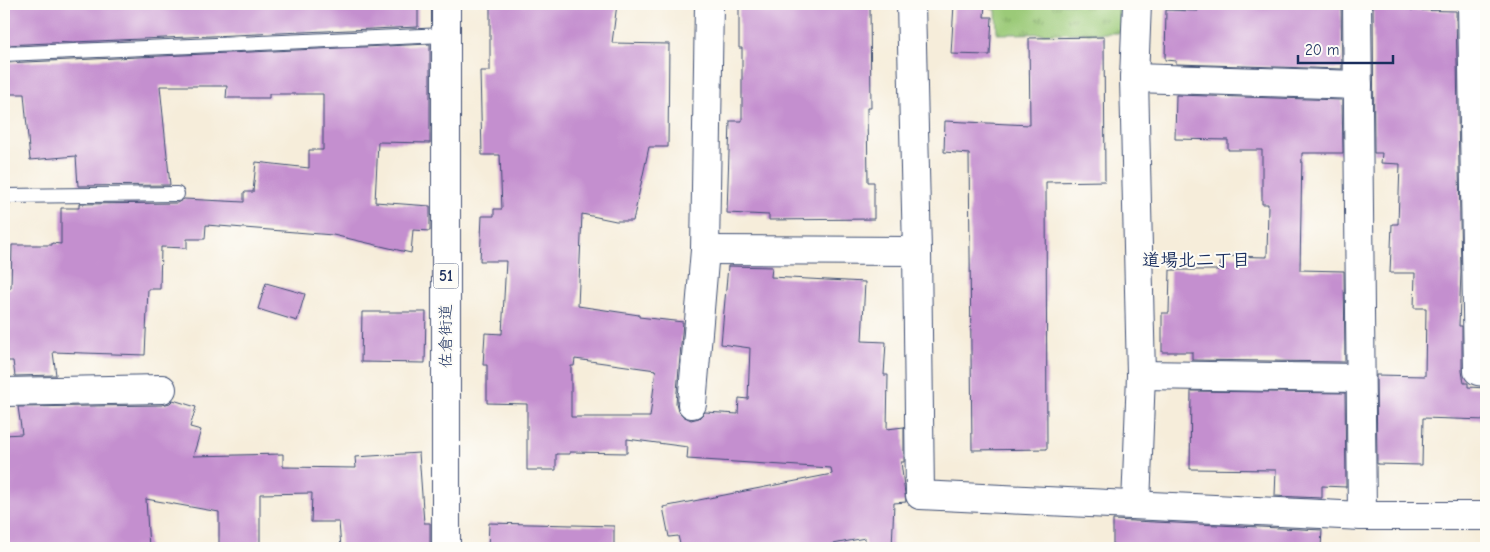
<svg xmlns="http://www.w3.org/2000/svg" width="1490" height="552" viewBox="0 0 1490 552" font-family="'Comic Neue','Klee One',sans-serif">
	<defs>
		<pattern id="park-tufts" width="24" height="20" patternUnits="userSpaceOnUse" patternTransform="scale(1.25)"><rect width="24" height="20" fill="#9bca78"/><path d="M3 7l-1-3M5 7V3M7 7l1-3M15 17l-1-3M17 17v-4M19 17l1-3" fill="none" stroke="#7ea466"/></pattern>
	</defs>
	<rect width="100%" height="100%" fill="#fdfcf7"/>
	<filter id="ink" filterUnits="userSpaceOnUse"><feTurbulence type="fractalNoise" baseFrequency=".02" numOctaves="2"/><feDisplacementMap in="SourceGraphic" scale="10" xChannelSelector="R" yChannelSelector="G"/><feConvolveMatrix kernelMatrix="1 2 1 2 8 2 1 2 1" color-interpolation-filters="sRGB"/></filter>
	<filter id="wash" filterUnits="userSpaceOnUse"><feTurbulence type="fractalNoise" baseFrequency=".0096" numOctaves="4" result="noise"/><feDisplacementMap in="SourceGraphic" scale="20" xChannelSelector="R" yChannelSelector="G"/><feGaussianBlur stdDeviation="1.12" result="paint"/><feColorMatrix in="noise" values="0 0 0 0 0 0 0 0 0 0 0 0 0 0 0 0 0 1.4 0 .05"/><feComposite in="paint" operator="in"/></filter>
	<g filter="url(#wash)">
		<rect width="100%" height="100%" fill="#f6edda"/>
		<polygon fill="url(#park-tufts)" stroke="#5b7c6b" points="991,4 1121,4 1120,33 997,34 996,10 991,9"/>
		<g id="blocks">
			<g fill="#c48fcf" fill-rule="evenodd">
				<polygon points="4,4 418,4 418,27 4,45"/>
				<path d="M490,4H617L612,43L669,44L668,147H649L633,221H616L582,214L578,306L639,315V317L683,322L676,403L678,410L683,416L691,420L699,418L705,412L738,414L739,398L748,399L750,348L721,344L728,266L772,267L771,277L865,282L862,341L886,342L884,375H888L887,429L904,427V462H901L906,502L894,503L892,547L865,545V538L812,548H681L678,536L669,537L663,507L832,474L831,468L687,459L688,447L627,439V453L570,452V454H556V470H527V404L487,403V365H483L485,333L502,334L506,261H480L482,216H494V209H502L500,155H482L480,71H490ZM575,359L656,370L650,417H571V366H574Z"/>
				<polygon points="739,4 870,4 871,108 867,108 868,182 874,182 874,219 769,220 769,215 727,213 730,121 742,121 742,48 739,48"/>
				<polygon points="954,4 985,4 984,17 992,17 990,55 951,54"/>
				<polygon points="1198,4 1322,6 1322,4 1341,4 1342,69 1176,64 1176,61 1165,60 1166,10 1198,11"/>
				<polygon points="1373,4 1411,4 1411,10 1456,11 1461,271 1459,326 1462,326 1462,371 1464,383 1468,383 1468,387 1486,388 1486,420 1423,418 1422,465 1377,464 1376,375 1425,376 1426,308 1414,308 1415,273 1390,273 1392,224 1398,224 1400,164 1381,163 1382,153 1374,153"/>
				<polygon points="1104,37 1105,181 1046,182 1047,449 972,450 969,154 944,152 945,121 1030,125 1029,38"/>
				<polygon points="430,44 430,143 378,142 375,202 430,206 430,231 413,230 411,253 333,235 206,225 205,239 187,239 187,248 161,247 160,289 148,289 145,355 53,352 56,375 15,376 13,361 4,361 4,289 11,288 12,245 52,245 52,243 61,244 61,208 79,208 79,204 177,203 184,199 244,202 244,192 253,192 256,162 309,168 309,150 323,150 323,94 269,94 269,98 226,98 227,86 160,86 170,185 78,186 76,156 30,160 24,94 4,94 4,63"/>
				<polygon points="1176,95 1342,100 1343,153 1302,153 1300,270 1344,271 1345,362 1192,360 1192,352 1162,352 1162,313 1169,313 1170,270 1220,270 1221,256 1267,257 1268,204 1262,204 1262,150 1228,150 1228,140 1175,139"/>
				<polygon points="266,283 305,294 297,321 258,309"/>
				<polygon points="362,312 426,312 425,363 361,362"/>
				<polygon points="1191,391 1345,393 1346,487 1322,486 1322,498 1275,496 1276,470 1190,469"/>
				<polygon points="173,400 196,407 190,427 201,430 193,456 283,454 283,467 356,468 355,457 419,453 424,523 430,523 430,548 341,548 339,522 311,522 312,493 260,494 260,548 219,548 219,512 146,499 149,548 4,548 4,435 22,434 18,407 162,405 170,403"/>
				<polygon points="1113,520 1322,530 1321,548 1113,548"/>
				<polygon points="489,523 614,526 614,548 488,548"/>
			</g>
		</g>
	</g>
	<g filter="url(#ink)">
		<use href="#blocks" fill-opacity="0" stroke="#3c4c71" stroke-width="1"/>
		<g fill="none" stroke-linecap="round" stroke-linejoin="round">
			<g stroke="#3c4c71" stroke-width="16">
				<g id="lane">
					<polyline points="4,54 445,35"/>
					<polyline points="4,196 177,194"/>
				</g>
			</g>
			<g stroke="#3c4c71" stroke-width="30">
				<g id="street">
					<polyline points="911,4 917,251 920,495 1362,516 1486,516"/>
					<polyline points="1357,4 1362,516"/>
					<polyline points="1472,4 1478,371 1486,372"/>
					<polyline points="1134,78 1358,85"/>
					<polyline points="705,250 917,251"/>
					<polyline points="1141,375 1360,378"/>
					<polyline points="4,392 162,389"/>
					<polyline points="692,404 705,250 709,4"/>
					<polyline points="1136,505 1141,375 1134,78 1137,4"/>
				</g>
			</g>
			<g stroke="#3c4c71" stroke-width="30">
				<polyline id="highway" points="446,548 446,4"/>
			</g>
			<use href="#lane" stroke="#fff" stroke-width="14"/>
			<use href="#street" stroke="#fff" stroke-width="28"/>
			<use href="#highway" stroke="#fff" stroke-width="28"/>
		</g>
	</g>
	<g text-anchor="middle" dominant-baseline="central" stroke-width="4" stroke-linejoin="round" paint-order="stroke">
		<rect fill="#fdfcf7" stroke="#5f6c8c" stroke-width="1" x="433.5" y="263.5" width="25" height="25" rx="4"/>
		<g font-size="15" font-weight="bold" fill="#1b2f5e">
			<text x="446" y="276">51</text>
		</g>
		<g font-size="16" fill="#1b2f5e" stroke="#fdfcf7">
			<text transform="translate(446 336) rotate(-90)">佐倉街道</text>
		</g>
		<g font-size="18" font-weight="bold" fill="#1b2f5e" stroke="#fdfcf7">
			<text x="1196" y="260">道場北二丁目</text>
		</g>
	</g>
	<rect width="1490" height="552" fill="none" stroke="#fdfcf7" stroke-width="20"/>
	<path d="M1298 55v8h95v-8" fill="none" stroke="#1b2f5e" stroke-width="2.5"/>
	<text x="1305" y="55" font-size="15" fill="#1b2f5e" stroke="#fdfcf7" stroke-width="4" paint-order="stroke">20 m</text>
</svg>
